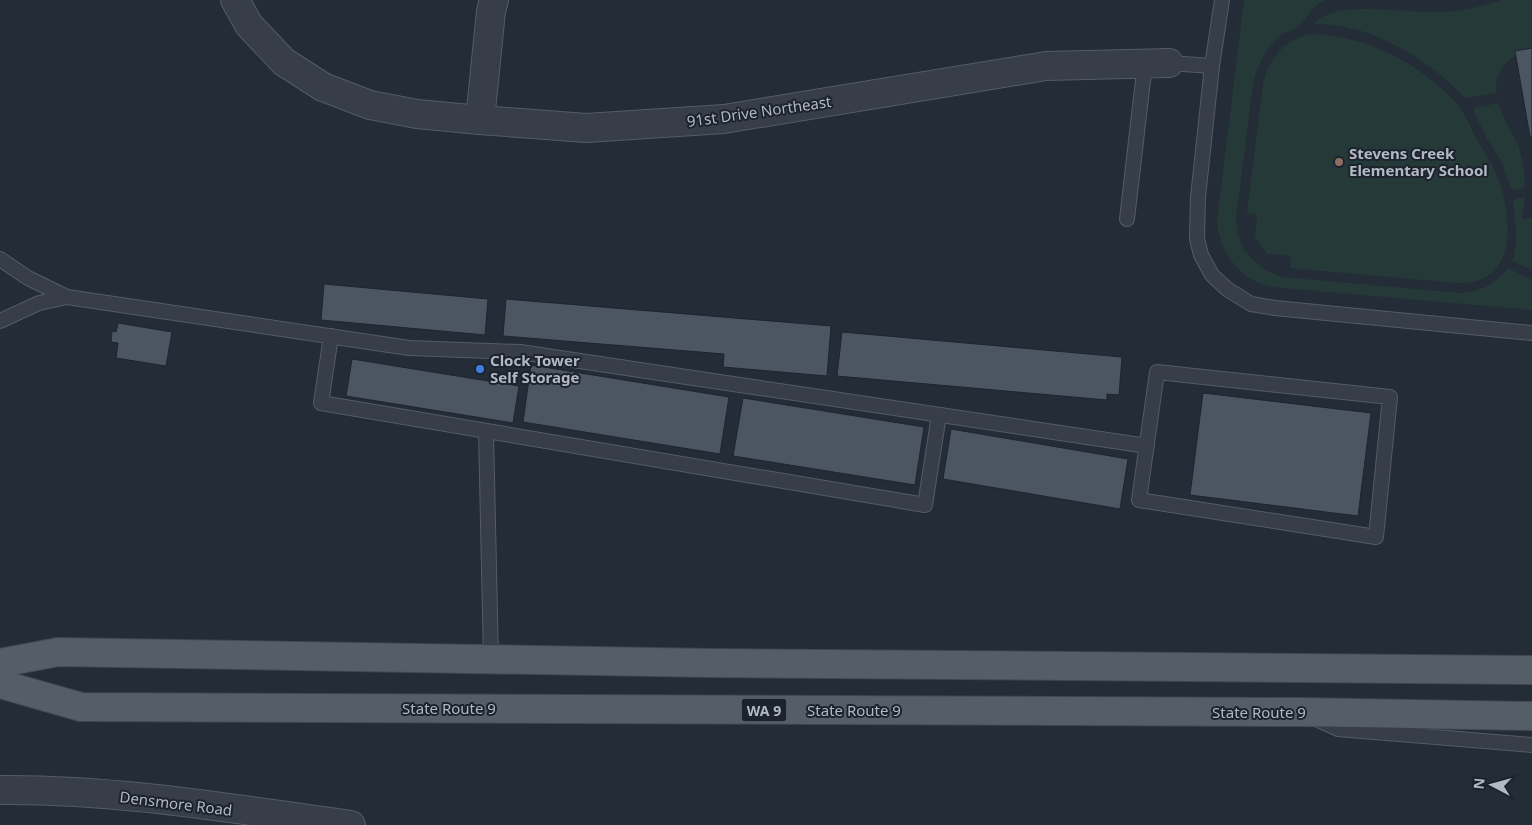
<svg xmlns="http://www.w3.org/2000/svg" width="1532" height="825" viewBox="0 0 1532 825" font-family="'Noto Sans',sans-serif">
	<rect width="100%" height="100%" fill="#232c37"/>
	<g fill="#263939">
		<path d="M1244,0H1325C1312,7 1309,15 1300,25C1297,29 1291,30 1286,32C1267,44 1258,63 1253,84L1236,218L1237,231L1244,250L1251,258L1267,271L1282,277L1460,293C1481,292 1495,284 1508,268L1532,280V310L1272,287C1240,281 1219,252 1217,221Z"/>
		<path d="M1502,0H1532V48L1516,51V56C1500,64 1496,76 1496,93L1465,98C1427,58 1370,23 1314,24C1333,0 1398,12 1430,12C1455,13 1478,8 1502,0Z"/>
		<path d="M1314,34C1368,36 1421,64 1457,104C1466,115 1471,128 1477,140C1484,151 1491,161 1496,173C1513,214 1520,286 1456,283L1290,268L1291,256L1267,254L1255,237L1257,215L1247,213L1263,84C1269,57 1286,37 1314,34Z"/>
		<path d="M1498,103C1503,118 1511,131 1518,145C1523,159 1525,174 1525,188L1515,190L1510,187L1501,160L1487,139L1474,112V108Z"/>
		<path d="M1525,197L1522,219L1532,218V270L1512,261C1519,241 1515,222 1513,202L1516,199Z"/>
	</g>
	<g fill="#4c5663" stroke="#1e252f">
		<polygon points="1532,48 1532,136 1530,137 1515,51"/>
		<polygon points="324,284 488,299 485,335 321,320"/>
		<polygon points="506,299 831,326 827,376 723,367 724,354 503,336"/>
		<polygon points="118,323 172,332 166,366 116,358 118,343 111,342 112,331 116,332"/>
		<polygon points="842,332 1122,357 1119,395 1107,394 1107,400 837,376"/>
		<polygon points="352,359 519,386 513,423 346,396"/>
		<polygon points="531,365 729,397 720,454 523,422"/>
		<polygon points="1203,393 1371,413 1358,516 1190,495"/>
		<polygon points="743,398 924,427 915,485 733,456"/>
		<polygon points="951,429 1128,459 1120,509 943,479"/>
	</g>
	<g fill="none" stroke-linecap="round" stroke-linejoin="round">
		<g stroke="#555c66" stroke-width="16">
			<g id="service">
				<polyline points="1222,0 1212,66 1198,197 1197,239 1201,255 1212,275 1227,289 1251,304 1275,308 1532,333"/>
				<polyline points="1169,63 1212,66"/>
				<polyline points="1127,219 1145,63"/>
				<polyline points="0,259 28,278 67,297 409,348 520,352 1147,446"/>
				<polyline points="0,321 39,303 67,297"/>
				<polyline points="331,336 321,403 925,505 939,415"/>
				<polygon points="1157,372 1390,397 1376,537 1139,500"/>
				<polyline points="486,431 491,660"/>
				<polyline points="1316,719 1338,729 1532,745"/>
			</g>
		</g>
		<g stroke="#555c66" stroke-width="30">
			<g id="minor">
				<polyline points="235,0 249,25 284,62 323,87 370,105 417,114 480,120 586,128 724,119 1046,66 1169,63"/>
				<polyline points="480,120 491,11 494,0"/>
				<path d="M0,790C118,789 235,809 351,825"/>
			</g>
		</g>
		<g stroke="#404751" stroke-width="30">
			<g id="primary">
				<polyline points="0,663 58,652 710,663 1532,670"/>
				<polyline points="0,684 81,707 1300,712 1532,716"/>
			</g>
		</g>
		<use href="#service" stroke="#373e48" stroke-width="14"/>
		<use href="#minor" stroke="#373e48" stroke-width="28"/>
		<use href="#primary" stroke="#555d68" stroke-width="28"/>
	</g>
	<circle fill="#8d6e63" stroke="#1c232d" stroke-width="2" cx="1339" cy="162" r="5"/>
	<circle fill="#3f7fe0" stroke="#1c232d" stroke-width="2" cx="480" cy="369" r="5"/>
	<g text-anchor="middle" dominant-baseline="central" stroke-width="4" stroke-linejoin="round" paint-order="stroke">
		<rect fill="#1c232d" stroke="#858c97" stroke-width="1" x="741.5" y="698.5" width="45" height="23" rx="4"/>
		<g font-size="14" font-weight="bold" fill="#b2b9c4">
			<text x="764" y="710">WA 9</text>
		</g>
		<g font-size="15" fill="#b2b9c4" stroke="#1c232d">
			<text transform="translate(759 111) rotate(-8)">91st Drive Northeast</text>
			<text x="449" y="708">State Route 9</text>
			<text x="854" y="710">State Route 9</text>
			<text x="1259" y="712">State Route 9</text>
			<text transform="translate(176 803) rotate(7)">Densmore Road</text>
		</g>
		<g font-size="15" font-weight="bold" fill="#b2b9c4" stroke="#1c232d" text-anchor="start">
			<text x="1349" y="153">Stevens Creek<tspan x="1349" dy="17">Elementary School</tspan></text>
			<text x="490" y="360">Clock Tower<tspan x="490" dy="17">Self Storage</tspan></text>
		</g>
	</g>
	<g transform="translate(1492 785) rotate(276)" stroke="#1c232d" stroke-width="4" paint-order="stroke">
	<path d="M0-4L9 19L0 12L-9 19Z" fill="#b2b9c4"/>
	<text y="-8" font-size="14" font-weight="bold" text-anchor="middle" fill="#b2b9c4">N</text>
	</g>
</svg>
